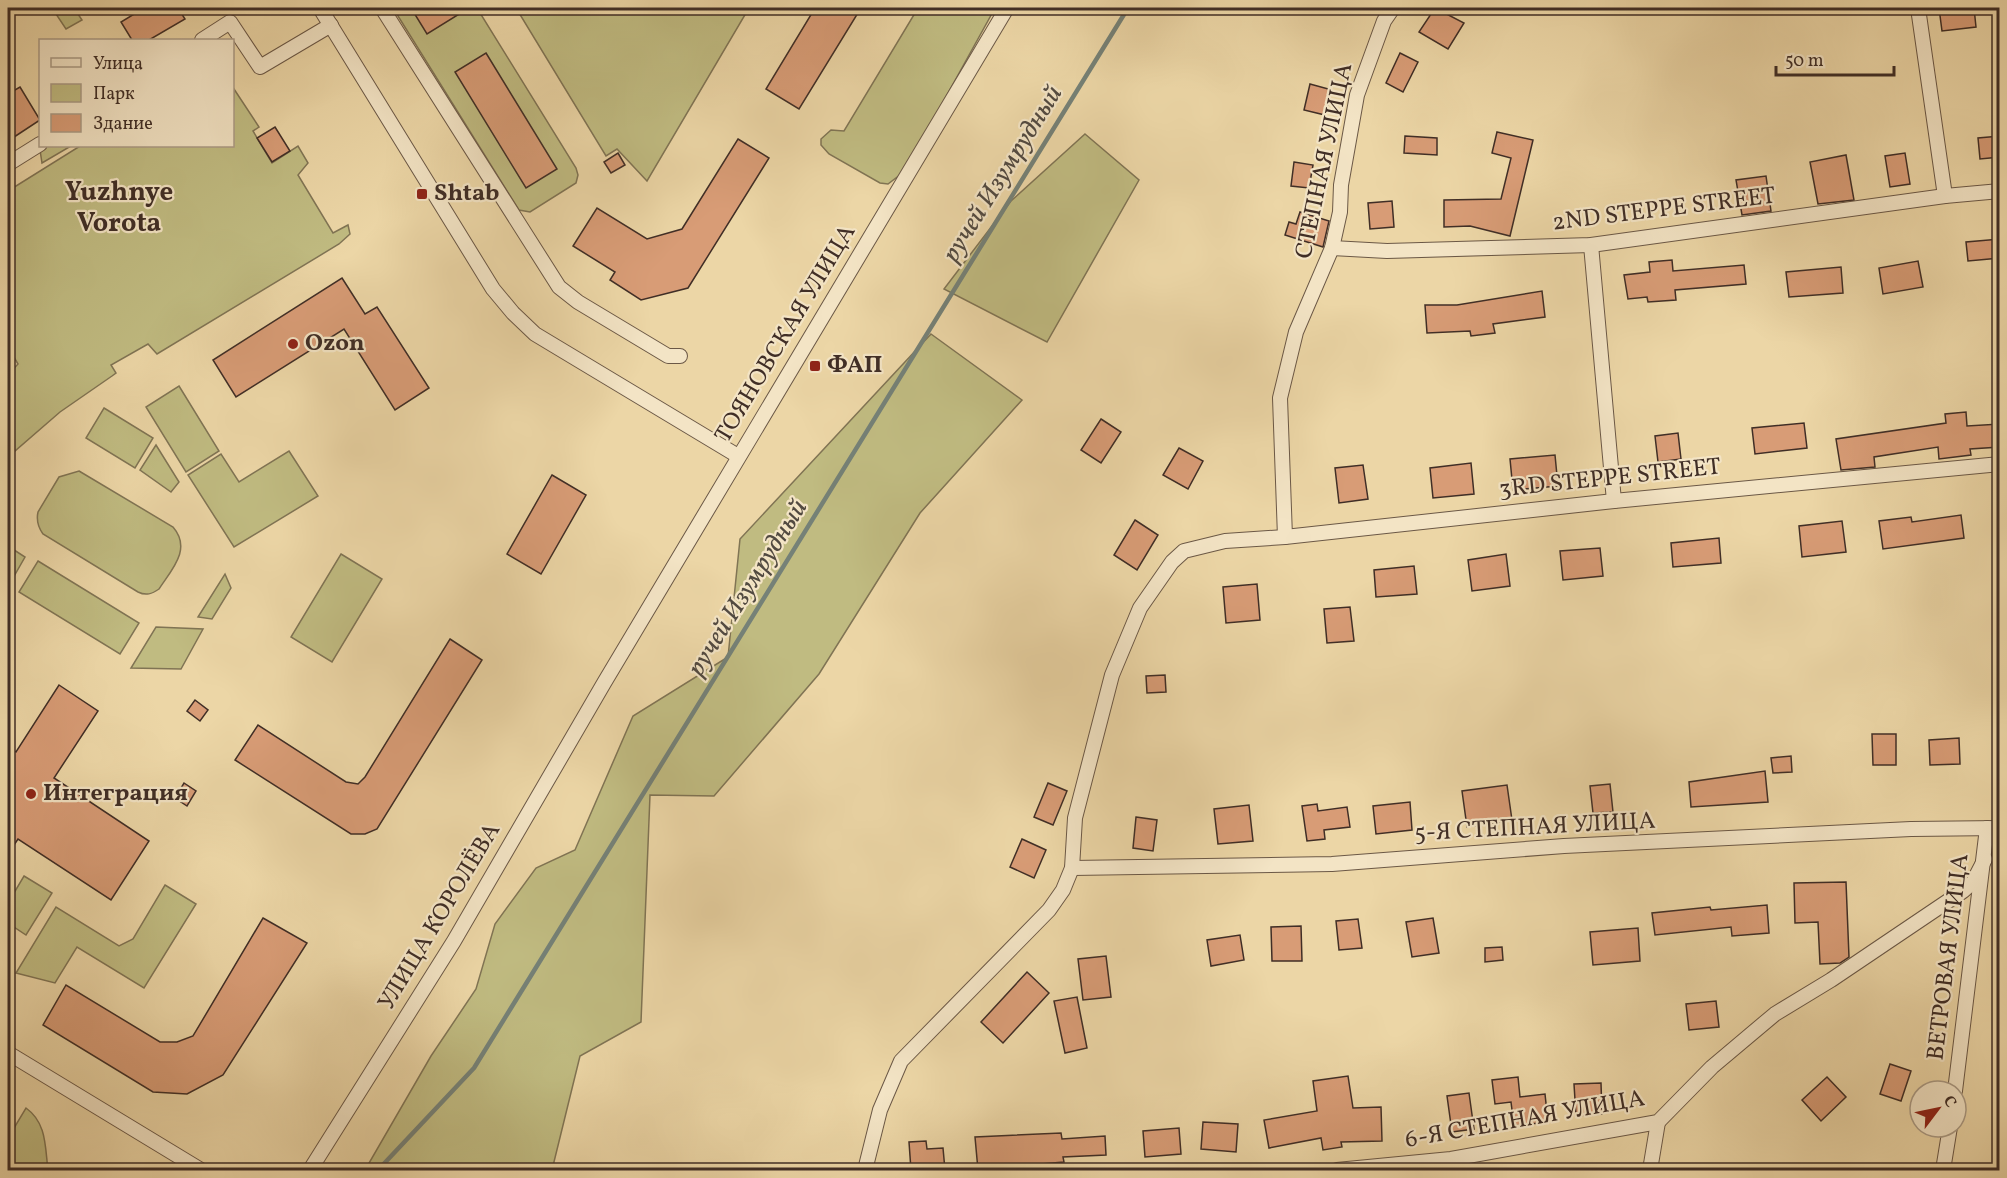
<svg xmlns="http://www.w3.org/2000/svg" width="2007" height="1178" viewBox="0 0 2007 1178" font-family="Vollkorn,serif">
	<rect width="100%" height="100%" fill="#ecd6a6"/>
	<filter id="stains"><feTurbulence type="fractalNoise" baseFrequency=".00333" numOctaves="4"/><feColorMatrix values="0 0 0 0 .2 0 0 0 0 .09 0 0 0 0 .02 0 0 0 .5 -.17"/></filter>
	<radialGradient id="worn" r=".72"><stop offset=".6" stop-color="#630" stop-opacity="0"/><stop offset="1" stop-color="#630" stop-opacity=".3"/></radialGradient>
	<g fill="#c0bb81" stroke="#807454" stroke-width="1.5">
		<polygon points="52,8 74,8 82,20 66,29"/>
		<polygon points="393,8 477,8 576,168 578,175 576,183 530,212 519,210"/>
		<polygon points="516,8 749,8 647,181 617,149 606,156"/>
		<polygon points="918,8 995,8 905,171 888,184 880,183 829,154 821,145 821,139 831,130 844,131"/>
		<polygon points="234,89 259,127 253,131 272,163 298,146 308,163 298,175 333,233 348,225 350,234 339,244 157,354 148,344 111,365 116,373 112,376 60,412 8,457 8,375 18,364 8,347 8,191 80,146 232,146"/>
		<polygon points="1085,134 1139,180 1047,342 944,289 1011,201"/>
		<polygon points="47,146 71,146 42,163 40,150"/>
		<polygon points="931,334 1022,400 920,513 819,674 714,796 650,795 641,1022 580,1056 552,1170 365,1170 431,1056 476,989 495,924 536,868 575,850 633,716 728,657 740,539"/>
		<polygon points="179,386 219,451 186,472 146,407"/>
		<polygon points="104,408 153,438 135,468 86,438"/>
		<polygon points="156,445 179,482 171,492 140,470"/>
		<polygon points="289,451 318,496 234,547 188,475 221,454 239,482"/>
		<path d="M79,471L173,527C192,549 172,569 159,589C152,594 146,596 138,592L43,534C38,527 36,521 38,512L59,477Z"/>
		<polygon points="8,546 25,557 9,585 8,584"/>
		<polygon points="341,554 382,579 332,662 291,637"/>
		<polygon points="38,561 139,623 120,654 19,592"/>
		<polygon points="225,574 231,588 212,619 198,617"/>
		<polygon points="156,627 203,629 181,669 131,668"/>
		<polygon points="24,876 52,893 26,935 8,923 8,903"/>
		<polygon points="165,885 196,904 144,988 77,947 55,983 16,973 56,907 119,946 133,939"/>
		<path d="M26,1108C47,1123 45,1147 48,1170H8V1138Z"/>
	</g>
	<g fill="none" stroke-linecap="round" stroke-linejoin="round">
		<polyline stroke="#758177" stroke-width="4.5" points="378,1170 474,1068 1128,8"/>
	</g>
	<g fill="#d89c76" stroke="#402e26" stroke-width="1.5">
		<polygon points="144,8 178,8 185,19 149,40 132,40 121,22"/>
		<polygon points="411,8 469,8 427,34"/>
		<polygon points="815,8 861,8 799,109 766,89"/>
		<polygon points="1435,8 1464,23 1448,49 1419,32"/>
		<polygon points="1939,8 1974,8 1976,27 1942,31"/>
		<polygon points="486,53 557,169 526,188 455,72"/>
		<polygon points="1400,53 1418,62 1403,92 1386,83"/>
		<polygon points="1310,84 1332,90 1325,115 1304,110"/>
		<polygon points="20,87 40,120 8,141 8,94"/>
		<polygon points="275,127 290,151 272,162 257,138"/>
		<polygon points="1497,132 1533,140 1510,236 1470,226 1444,227 1444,200 1501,199 1511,158 1492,153"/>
		<polygon points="1405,136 1437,138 1437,155 1404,153"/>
		<polygon points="2000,136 2000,157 1980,159 1978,138"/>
		<polygon points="738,139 769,158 688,288 641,300 610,280 615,272 573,246 597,208 647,239 682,229"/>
		<polygon points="618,153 625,165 611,173 604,162"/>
		<polygon points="1905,153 1910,184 1890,187 1885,156"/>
		<polygon points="1846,155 1854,200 1818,204 1810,162"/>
		<polygon points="1294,162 1313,165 1309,188 1291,186"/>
		<polygon points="1766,176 1771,211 1742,215 1736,180"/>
		<polygon points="1392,201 1394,227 1370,229 1368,203"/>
		<polygon points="1300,212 1329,221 1323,247 1285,235 1289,222 1296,224"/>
		<polygon points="2000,239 2000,258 1968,261 1966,242"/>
		<polygon points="1672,260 1673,271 1744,265 1746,284 1675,290 1676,300 1648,302 1647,297 1628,299 1624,275 1650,272 1649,262"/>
		<polygon points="1918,261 1923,287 1883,294 1879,268"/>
		<polygon points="1841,267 1843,293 1789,297 1786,272"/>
		<polygon points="342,278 365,314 377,307 429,388 395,410 344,329 236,397 213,360"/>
		<polygon points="1542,291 1545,317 1493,324 1495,333 1471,336 1470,331 1427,333 1425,305 1457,305"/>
		<polygon points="1966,412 1967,426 2000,424 2000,447 1970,449 1971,455 1939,459 1938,447 1874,457 1875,467 1841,470 1836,439 1946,423 1945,414"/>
		<polygon points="1101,419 1121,432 1101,463 1081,450"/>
		<polygon points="1804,423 1807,448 1755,454 1752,428"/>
		<polygon points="1678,433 1681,459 1658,462 1655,436"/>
		<polygon points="1179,448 1203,461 1188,489 1163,475"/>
		<polygon points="1555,455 1558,486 1513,490 1510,459"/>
		<polygon points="1471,463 1474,494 1433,498 1430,468"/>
		<polygon points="1363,465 1368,499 1339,503 1335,468"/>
		<polygon points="552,475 586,495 541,574 507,554"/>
		<polygon points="1961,515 1964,538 1883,549 1879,521 1911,517 1912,522"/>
		<polygon points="1135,520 1158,535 1137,570 1114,555"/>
		<polygon points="1842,521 1846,552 1802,557 1799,526"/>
		<polygon points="1719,538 1721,563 1673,567 1671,543"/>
		<polygon points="1600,548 1603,576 1563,580 1560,551"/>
		<polygon points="1506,554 1510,586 1472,591 1468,560"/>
		<polygon points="1414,566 1417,594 1376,597 1374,570"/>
		<polygon points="1257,584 1260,620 1226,623 1223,587"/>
		<polygon points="1350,607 1354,641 1327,643 1324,609"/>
		<polygon points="450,639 482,660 377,829 365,834 351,834 235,760 258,725 346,782 358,784 365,777"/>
		<polygon points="1165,675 1166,692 1147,693 1146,676"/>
		<polygon points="59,685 98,711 54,778 149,841 111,900 18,839 8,854 8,746 16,752"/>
		<polygon points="195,700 208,710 200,721 187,711"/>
		<polygon points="1872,734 1896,734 1896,765 1873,765"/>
		<polygon points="1959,738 1960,764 1930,765 1929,740"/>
		<polygon points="1791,756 1792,772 1773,773 1771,758"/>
		<polygon points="1765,771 1768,802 1691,807 1689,782"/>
		<polygon points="184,783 196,791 187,806 175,798"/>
		<polygon points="1048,783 1067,791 1053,825 1034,817"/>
		<polygon points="1610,784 1613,812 1593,813 1590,786"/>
		<polygon points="1507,785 1512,820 1467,827 1462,791"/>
		<polygon points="1410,802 1412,830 1376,834 1373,806"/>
		<polygon points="1317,804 1318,811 1347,807 1350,827 1324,830 1325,839 1307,841 1302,806"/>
		<polygon points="1249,805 1253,841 1218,844 1214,809"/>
		<polygon points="1136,817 1157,820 1153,851 1133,848"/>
		<polygon points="1022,839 1046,850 1034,878 1010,867"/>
		<polygon points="1846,882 1849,957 1840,963 1820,964 1818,922 1795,923 1794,883"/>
		<polygon points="1767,905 1769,933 1732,936 1731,927 1655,935 1652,913 1710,907 1711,910"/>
		<polygon points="263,918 307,943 223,1075 187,1094 153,1092 43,1025 66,985 160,1042 177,1042 193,1036"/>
		<polygon points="1433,918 1439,953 1412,957 1406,922"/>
		<polygon points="1358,919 1362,948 1339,950 1336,921"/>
		<polygon points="1301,926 1302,961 1272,961 1271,927"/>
		<polygon points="1638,928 1640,961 1593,965 1590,932"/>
		<polygon points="1240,935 1244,960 1211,966 1207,940"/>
		<polygon points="1502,947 1503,960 1485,962 1485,948"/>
		<polygon points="1106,956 1111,997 1083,1000 1078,959"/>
		<polygon points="1027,972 1049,993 1003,1043 981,1022"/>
		<polygon points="1077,997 1087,1048 1065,1053 1054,1001"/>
		<polygon points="1716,1001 1719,1027 1689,1030 1686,1004"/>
		<polygon points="1890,1064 1911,1071 1901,1101 1880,1094"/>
		<polygon points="1348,1076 1353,1108 1381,1107 1382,1141 1341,1142 1342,1147 1323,1150 1321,1138 1269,1148 1264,1120 1317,1111 1313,1081"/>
		<polygon points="1518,1077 1520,1097 1545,1094 1548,1122 1514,1126 1511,1102 1495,1104 1492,1080"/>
		<polygon points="1827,1077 1846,1097 1821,1121 1802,1100"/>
		<polygon points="1601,1083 1602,1114 1576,1116 1574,1084"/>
		<polygon points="1469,1093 1474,1129 1452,1132 1447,1096"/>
		<polygon points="1203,1122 1238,1124 1236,1152 1201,1149"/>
		<polygon points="1179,1128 1181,1154 1145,1157 1143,1131"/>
		<polygon points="1061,1133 1062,1139 1105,1136 1106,1155 1063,1157 1064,1162 1018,1166 1018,1170 978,1170 975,1137"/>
		<polygon points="926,1141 927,1149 943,1148 945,1170 911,1170 909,1142"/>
	</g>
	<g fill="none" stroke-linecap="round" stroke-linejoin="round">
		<g stroke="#6b5846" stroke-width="16">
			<g id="street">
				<polyline points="320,8 493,289 513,313 535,334 738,456"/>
				<polyline points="382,8 559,287 578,302 668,356 680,356"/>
				<polyline points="1918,8 1945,196"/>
				<polyline points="202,40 230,22 260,67 331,25"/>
				<polyline points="8,164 40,144"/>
				<polyline points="1591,245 1614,501"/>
				<polyline points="1332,248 1387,251 1591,245 1945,196 2000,191"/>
				<polyline points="1285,537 1280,398 1296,332 1332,248 1340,212 1341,185 1357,95 1384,21 1393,8"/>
				<polyline points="1072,868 1332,864 1564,846 1911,829 2000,828"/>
				<polyline points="8,1053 201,1170"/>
				<polyline points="1955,1091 1987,828"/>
				<polyline points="310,1170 454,941 604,683 1007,8"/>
				<polyline points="865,1170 880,1110 901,1061 1049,910 1063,890 1072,868 1075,818 1112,675 1140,608 1172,562 1184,551 1225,541 1285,537 1614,501 2000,464"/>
				<polyline points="1337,1170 1451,1159 1658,1122 1712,1067 1775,1014 1831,980 1963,891 1973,882 1985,859"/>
				<polyline points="1650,1170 1658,1122"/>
				<polyline points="1943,1170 1950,1127"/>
			</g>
		</g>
		<use href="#street" stroke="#f3e4c5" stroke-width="14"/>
	</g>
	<g fill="#8f2418" stroke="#f3e4c5" stroke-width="2">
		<rect x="416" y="188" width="12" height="12" rx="3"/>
		<circle cx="293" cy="344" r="6"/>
		<rect x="809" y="360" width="12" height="12" rx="3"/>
		<circle cx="31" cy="794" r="6"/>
	</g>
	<g text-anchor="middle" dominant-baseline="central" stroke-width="4.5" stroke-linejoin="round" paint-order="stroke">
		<g font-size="24" fill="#402e26" stroke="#f3e4c5">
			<text transform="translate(1325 161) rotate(-78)">СТЕПНАЯ УЛИЦА</text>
			<text transform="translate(1664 210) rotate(-7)">2ND STEPPE STREET</text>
			<text transform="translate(786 334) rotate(-59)">ТОЯНОВСКАЯ УЛИЦА</text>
			<text transform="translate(1610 479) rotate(-6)">3RD STEPPE STREET</text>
			<text transform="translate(1535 828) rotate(-3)">5-Я СТЕПНАЯ УЛИЦА</text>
			<text transform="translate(440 917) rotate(-59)">УЛИЦА КОРОЛЁВА</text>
			<text transform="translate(1949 957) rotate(-83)">ВЕТРОВАЯ УЛИЦА</text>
			<text transform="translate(1525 1120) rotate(-10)">6-Я СТЕПНАЯ УЛИЦА</text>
		</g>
		<g font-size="24" font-weight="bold" fill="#402e26" stroke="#f3e4c5" text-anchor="start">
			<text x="434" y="194">Shtab</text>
			<text x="305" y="344">Ozon</text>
			<text x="827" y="366">ФАП</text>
			<text x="43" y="794">Интеграция</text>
		</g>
		<g font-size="26" font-style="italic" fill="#524a41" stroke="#f3e4c5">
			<text transform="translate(1003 174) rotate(-58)">ручей Изумрудный</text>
			<text transform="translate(748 588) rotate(-58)">ручей Изумрудный</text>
		</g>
		<g font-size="27" font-weight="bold" fill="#402e26" stroke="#f3e4c5">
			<text x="119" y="193">Yuzhnye<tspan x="119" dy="31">Vorota</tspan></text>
		</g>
	</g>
	<rect width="2007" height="1178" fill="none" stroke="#ecd6a6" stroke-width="30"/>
	<rect x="9" y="9" width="1989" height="1160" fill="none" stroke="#402e26" stroke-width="3"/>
	<rect x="15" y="15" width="1977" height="1148" fill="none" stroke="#402e26" stroke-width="1.5"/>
	<rect x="39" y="39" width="195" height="108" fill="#f3e4c5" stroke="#ab9b85" stroke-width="1.5"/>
	<rect x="51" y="58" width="30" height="9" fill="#f3e4c5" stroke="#ab9b85" stroke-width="1.5"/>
	<text x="93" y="69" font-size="18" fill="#402e26">Улица</text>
	<rect x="51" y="84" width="30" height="18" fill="#c0bb81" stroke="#ab9b85" stroke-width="1.5"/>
	<text x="93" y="99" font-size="18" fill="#402e26">Парк</text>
	<rect x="51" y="114" width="30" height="18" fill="#d89c76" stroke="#ab9b85" stroke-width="1.5"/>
	<text x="93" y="129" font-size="18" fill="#402e26">Здание</text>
	<g transform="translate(1938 1109) rotate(58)"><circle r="28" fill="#f3e4c5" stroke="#ab9b85" stroke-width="1.5"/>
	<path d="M0-4.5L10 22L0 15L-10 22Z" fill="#8f2418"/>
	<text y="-9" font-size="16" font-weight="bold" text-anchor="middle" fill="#402e26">С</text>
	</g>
	<path d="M1776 66v9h118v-9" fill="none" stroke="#402e26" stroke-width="3"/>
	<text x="1785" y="66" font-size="18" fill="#402e26" stroke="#f3e4c5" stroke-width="4.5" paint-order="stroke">50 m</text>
	<rect width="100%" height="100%" filter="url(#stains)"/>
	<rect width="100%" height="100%" fill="url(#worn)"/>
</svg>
